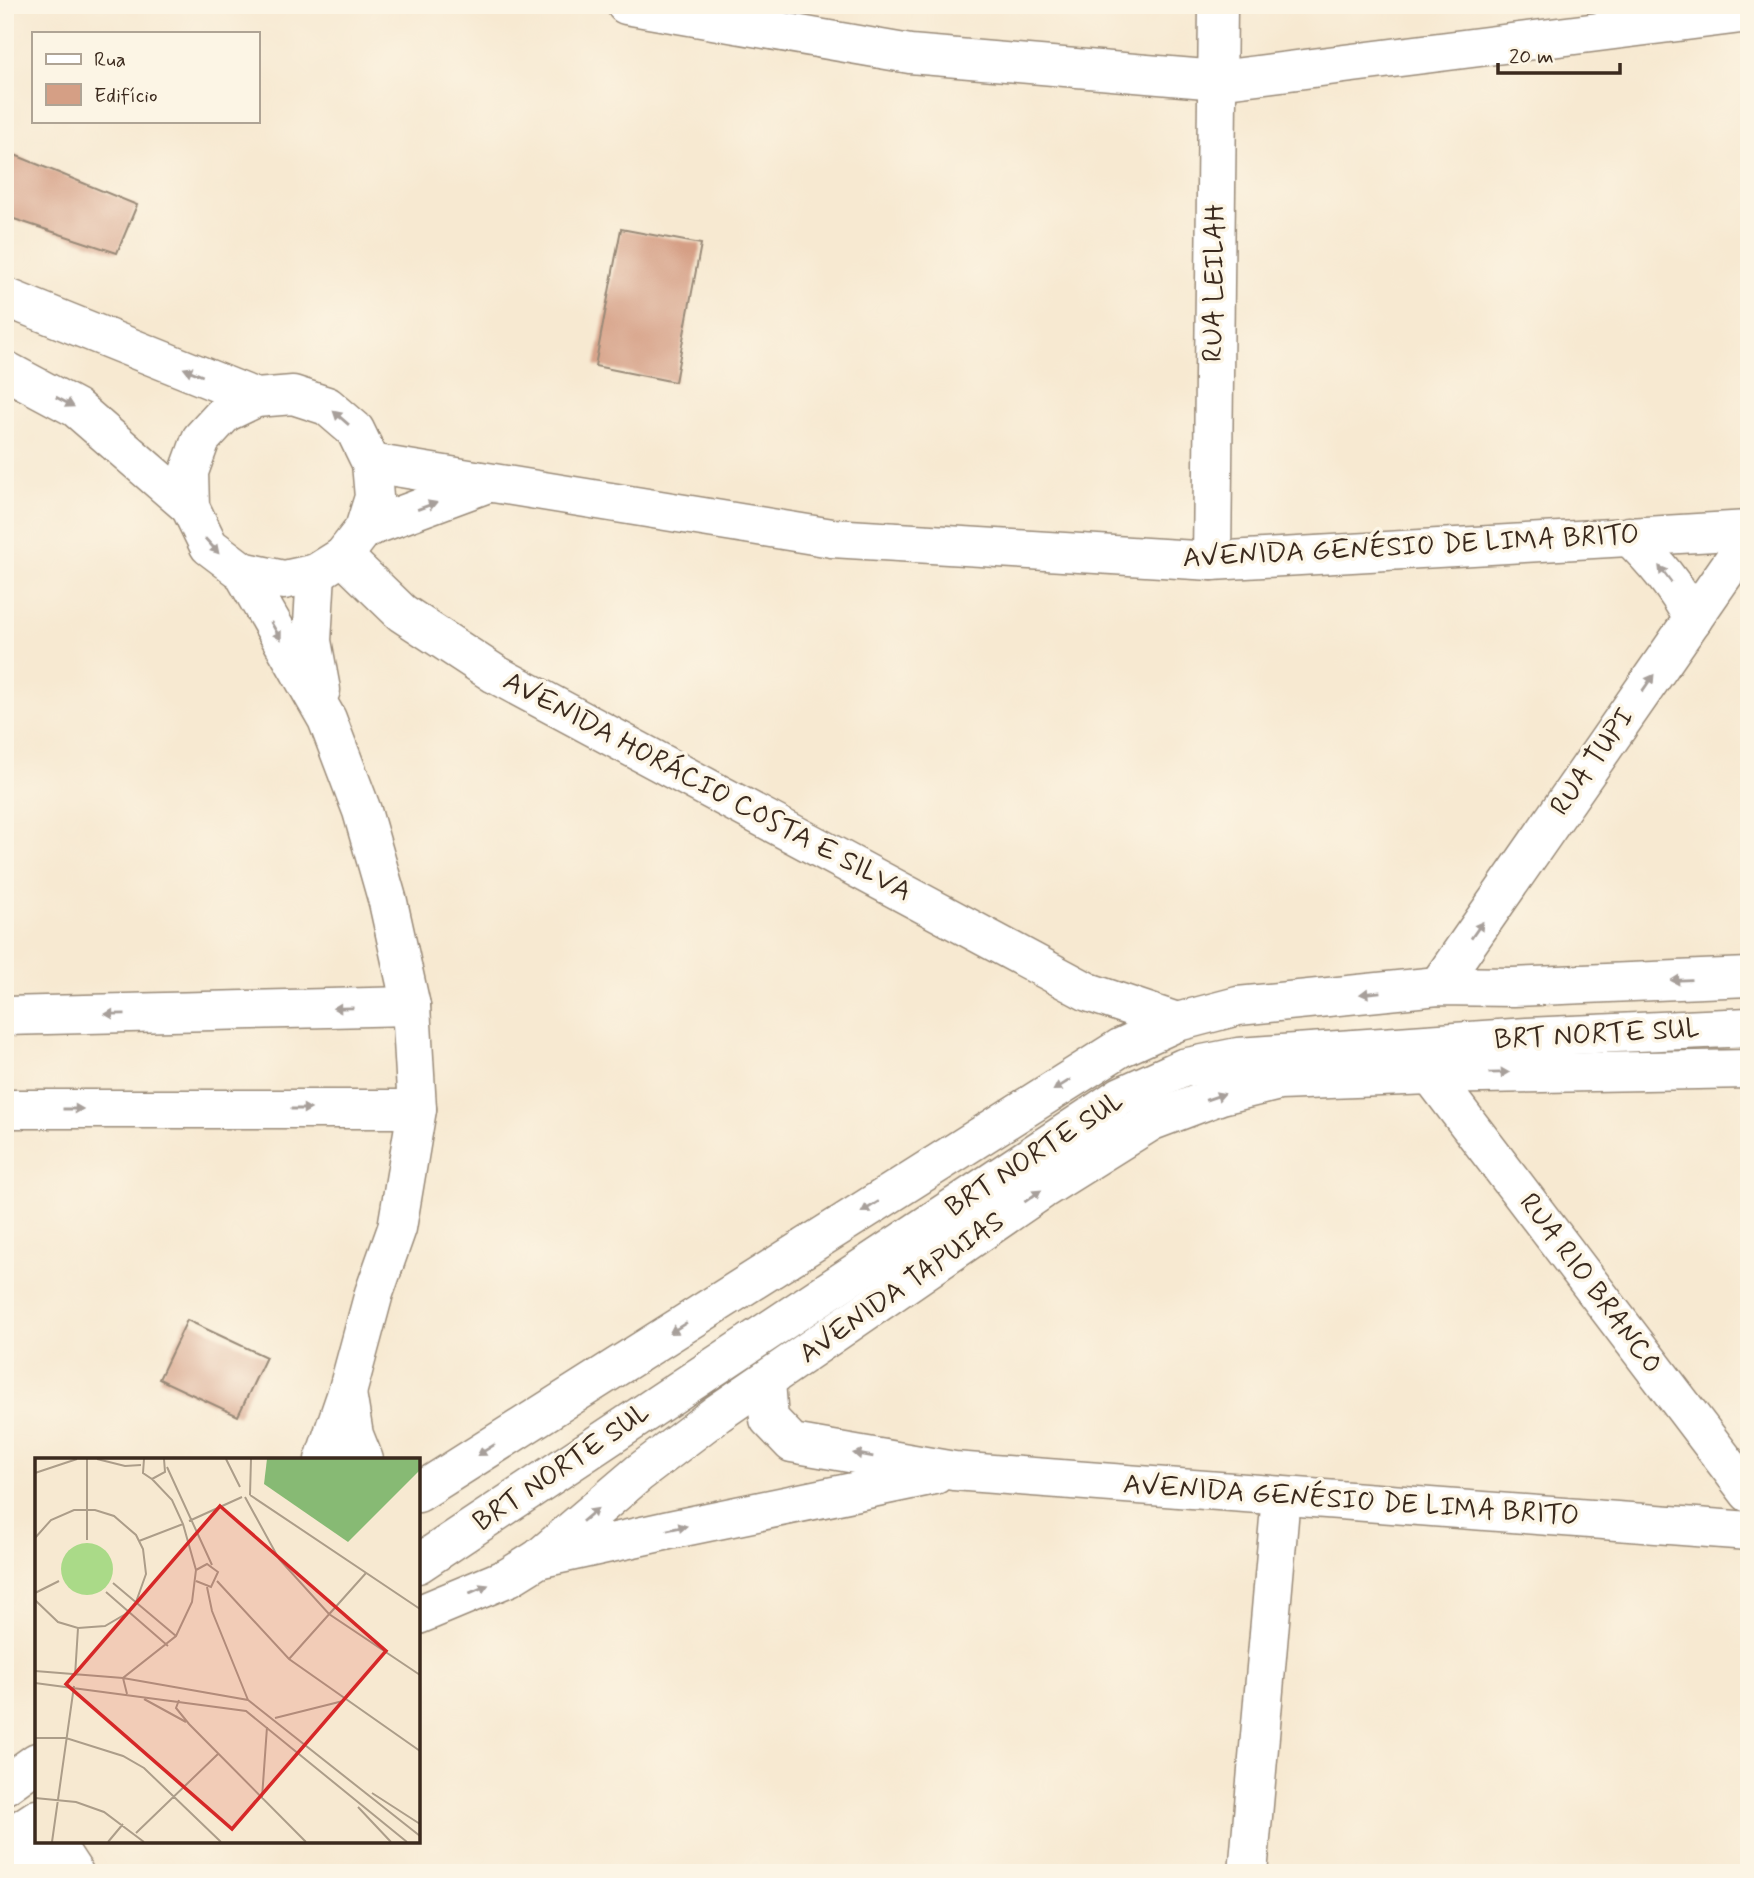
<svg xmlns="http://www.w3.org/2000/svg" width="1754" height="1878" viewBox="0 0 1754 1878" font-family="Mynerve,sans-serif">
	<rect width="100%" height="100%" fill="#fcf5e5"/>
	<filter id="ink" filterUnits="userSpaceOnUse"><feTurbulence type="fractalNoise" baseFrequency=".0143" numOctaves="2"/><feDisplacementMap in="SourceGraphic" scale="14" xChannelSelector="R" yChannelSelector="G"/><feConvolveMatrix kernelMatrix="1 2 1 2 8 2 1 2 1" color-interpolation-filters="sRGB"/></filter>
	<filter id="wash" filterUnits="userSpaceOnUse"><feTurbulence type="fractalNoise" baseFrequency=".00686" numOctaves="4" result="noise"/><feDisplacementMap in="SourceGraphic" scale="28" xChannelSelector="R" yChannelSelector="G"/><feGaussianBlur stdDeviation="1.57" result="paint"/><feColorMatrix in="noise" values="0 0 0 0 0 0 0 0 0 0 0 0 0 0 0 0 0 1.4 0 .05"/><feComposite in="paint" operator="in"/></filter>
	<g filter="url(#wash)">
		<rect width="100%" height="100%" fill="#f7e9d1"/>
		<g id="blocks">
			<g fill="#d59f85">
				<polygon points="5,151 137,205 117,253 5,216"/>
				<polygon points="621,229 701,244 675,382 595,366"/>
				<polygon points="187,1320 266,1357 238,1416 159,1379"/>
			</g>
		</g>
	</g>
	<g filter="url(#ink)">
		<use href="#blocks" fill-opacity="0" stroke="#998a78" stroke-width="2"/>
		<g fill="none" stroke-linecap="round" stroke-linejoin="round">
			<g stroke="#998a78" stroke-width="41">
				<g id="minor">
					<polyline points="626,5 910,54 1218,80 1749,13"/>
					<polyline points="5,297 256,398"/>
					<polyline points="5,370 76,408 190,507"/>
					<polyline points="371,463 832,538 1212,561 1749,530"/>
					<polyline points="364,529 488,483"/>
					<path d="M1629,536C1655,562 1676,586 1693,619"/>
					<polyline points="343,556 402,613 495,674 1088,992 1177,1022"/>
					<polyline points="1212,561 1218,5"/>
					<polyline points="242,571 284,580 316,573 343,556 364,529 374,497 371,463 355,430 327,406 293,395 256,398 225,413 201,439 189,472 190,507 209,546 242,571 327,719 362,811 388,902 411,1006 417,1109 397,1228 374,1293 347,1393 324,1460"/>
					<polyline points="316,573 312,641 321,690"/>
					<polyline points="1438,986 1749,538"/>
					<polyline points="5,1016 411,1006"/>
					<polyline points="1431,1075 1749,1493"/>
					<polyline points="5,1109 417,1109"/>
					<polyline points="766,1382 769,1419 792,1443 954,1471 1749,1531"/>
					<polyline points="347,1393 354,1435 364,1460"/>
					<polyline points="538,1559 674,1529 935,1475"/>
					<polyline points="418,1564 1121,1096 1183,1068 1238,1057 1527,1037 1749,1027"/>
					<polyline points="5,1840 37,1819"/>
					<polyline points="55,1844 74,1873"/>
					<polyline points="1248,1873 1281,1496"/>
				</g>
			</g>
			<g stroke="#998a78" stroke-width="41">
				<g id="major">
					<polyline points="418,1493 1120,1048 1177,1022 1238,1006 1438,986 1513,987 1749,977"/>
					<polyline points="418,1615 509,1577 538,1559 639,1473 718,1413 1042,1190 1152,1121 1221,1095 1279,1081 1431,1075 1749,1069"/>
					<polyline points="5,1785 37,1762"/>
					<polyline points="14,1873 59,1841"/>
				</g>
			</g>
			<use href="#minor" stroke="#fff" stroke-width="38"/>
			<use href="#major" stroke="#fff" stroke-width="38"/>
		</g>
		<defs><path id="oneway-solid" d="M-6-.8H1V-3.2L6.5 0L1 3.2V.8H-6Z" transform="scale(1.75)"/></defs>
		<g fill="#a79f9a">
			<use href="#oneway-solid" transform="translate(193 372) rotate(-158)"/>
			<use href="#oneway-solid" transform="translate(65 402) rotate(28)"/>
			<use href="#oneway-solid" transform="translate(341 418) rotate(-139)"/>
			<use href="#oneway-solid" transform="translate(427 506) rotate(-20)"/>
			<use href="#oneway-solid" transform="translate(212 546) rotate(48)"/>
			<use href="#oneway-solid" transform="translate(1665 574) rotate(-127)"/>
			<use href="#oneway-solid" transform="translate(276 631) rotate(60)"/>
			<use href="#oneway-solid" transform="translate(1648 683) rotate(-55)"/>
			<use href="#oneway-solid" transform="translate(1477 930) rotate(-55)"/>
			<use href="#oneway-solid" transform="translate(1681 980) rotate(178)"/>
			<use href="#oneway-solid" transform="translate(1370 993) rotate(174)"/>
			<use href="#oneway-solid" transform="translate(343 1008) rotate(179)"/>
			<use href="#oneway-solid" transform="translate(115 1014) rotate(179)"/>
			<use href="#oneway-solid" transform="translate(1499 1073) rotate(-1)"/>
			<use href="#oneway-solid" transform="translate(1062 1085) rotate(148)"/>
			<use href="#oneway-solid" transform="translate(1215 1097) rotate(-19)"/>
			<use href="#oneway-solid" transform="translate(73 1109)"/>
			<use href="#oneway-solid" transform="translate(301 1109)"/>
			<use href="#oneway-solid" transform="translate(1033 1196) rotate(-35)"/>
			<use href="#oneway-solid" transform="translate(870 1207) rotate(148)"/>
			<use href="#oneway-solid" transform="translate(678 1328) rotate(148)"/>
			<use href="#oneway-solid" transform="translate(486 1450) rotate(148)"/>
			<use href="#oneway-solid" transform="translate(863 1455) rotate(-170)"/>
			<use href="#oneway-solid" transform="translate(590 1515) rotate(-40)"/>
			<use href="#oneway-solid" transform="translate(677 1528) rotate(-12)"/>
			<use href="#oneway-solid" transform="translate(479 1589) rotate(-23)"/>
		</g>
	</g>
	<g text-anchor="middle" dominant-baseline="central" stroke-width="7" stroke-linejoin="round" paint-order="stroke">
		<g font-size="28" fill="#3b2a1e" stroke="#fcf5e5">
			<text transform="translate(1215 283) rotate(-89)">RUA LEILAH</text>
			<text transform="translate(1411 547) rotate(-3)">AVENIDA GENÉSIO DE LIMA BRITO</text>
			<text transform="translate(1593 762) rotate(-55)">RUA TUPI</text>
			<text transform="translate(707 787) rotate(28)">AVENIDA HORÁCIO COSTA E SILVA</text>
			<text transform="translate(1597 1035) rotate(-3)">BRT NORTE SUL</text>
			<text transform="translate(1035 1155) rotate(-33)">BRT NORTE SUL</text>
			<text transform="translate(1590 1284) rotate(53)">RUA RIO BRANCO</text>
			<text transform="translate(902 1288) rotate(-35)">AVENIDA TAPUIAS</text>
			<text transform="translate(562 1468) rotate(-34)">BRT NORTE SUL</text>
			<text transform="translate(1351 1501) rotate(4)">AVENIDA GENÉSIO DE LIMA BRITO</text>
		</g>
	</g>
	<g transform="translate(35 1458)">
		<rect width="385" height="385" fill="#f7e9d1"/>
		<path d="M26 111a26 26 0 1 1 52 0a26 26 0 1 1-52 0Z" fill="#aada88"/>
		<path d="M232,1H385V12L313,84L229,26Z" fill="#87ba74"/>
		<path fill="none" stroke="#ac9d89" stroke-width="2" d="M62,1L90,8L106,7M109,1L108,15L117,21L130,14L129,1M191,1L205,29M132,9L177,107M0,15L42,1M117,21L137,42L148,66L161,112M215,37L385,151M215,37L216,1M210,39L244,101L294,156L385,217M154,63L207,39M0,80L16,62L39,52H60L79,58L101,77L108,91L111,116L101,144M52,82V1M104,83L148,66M182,123L254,201L385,293M78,125L141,178M172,129L177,153L213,242M71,134L133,188M0,135L24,123M0,142L23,164L43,170L70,168L94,154M254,201L331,115M0,213L88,220L213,242L385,378M40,218L43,170M0,225L211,253L372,384M92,236L88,220L141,178L157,144L161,112L172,106L183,114L176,129L161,123M109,241L151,264M144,242L141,250L154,266L271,384M240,260L308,243M0,280H31L88,298L109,310L186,384M337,335L385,366M0,340L41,344L69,354L109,384M227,340L232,269M323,349L356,384M101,375L183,296M17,384L39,228M73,384L88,366"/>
		<path fill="#d62828" fill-opacity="0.15" stroke="#d62828" stroke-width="3.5" d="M185,48L351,193L197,371L31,226Z"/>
		<rect width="385" height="385" fill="none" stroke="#3b2a1e" stroke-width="3.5"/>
	</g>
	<rect width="1754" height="1878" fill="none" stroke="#fcf5e5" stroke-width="28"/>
	<rect x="32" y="32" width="228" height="91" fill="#fcf5e5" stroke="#afa495" stroke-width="2"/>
	<rect x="46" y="54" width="35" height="10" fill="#ffffff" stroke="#afa495" stroke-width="2"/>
	<text x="94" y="66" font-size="21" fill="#3b2a1e">Rua</text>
	<rect x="46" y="84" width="35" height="21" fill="#d59f85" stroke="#afa495" stroke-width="2"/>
	<text x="94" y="102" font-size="21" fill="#3b2a1e">Edifício</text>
	<path d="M1498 63v10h122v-10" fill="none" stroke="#3b2a1e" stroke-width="3.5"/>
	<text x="1509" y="63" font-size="21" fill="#3b2a1e" stroke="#fcf5e5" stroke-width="5" paint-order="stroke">20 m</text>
</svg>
